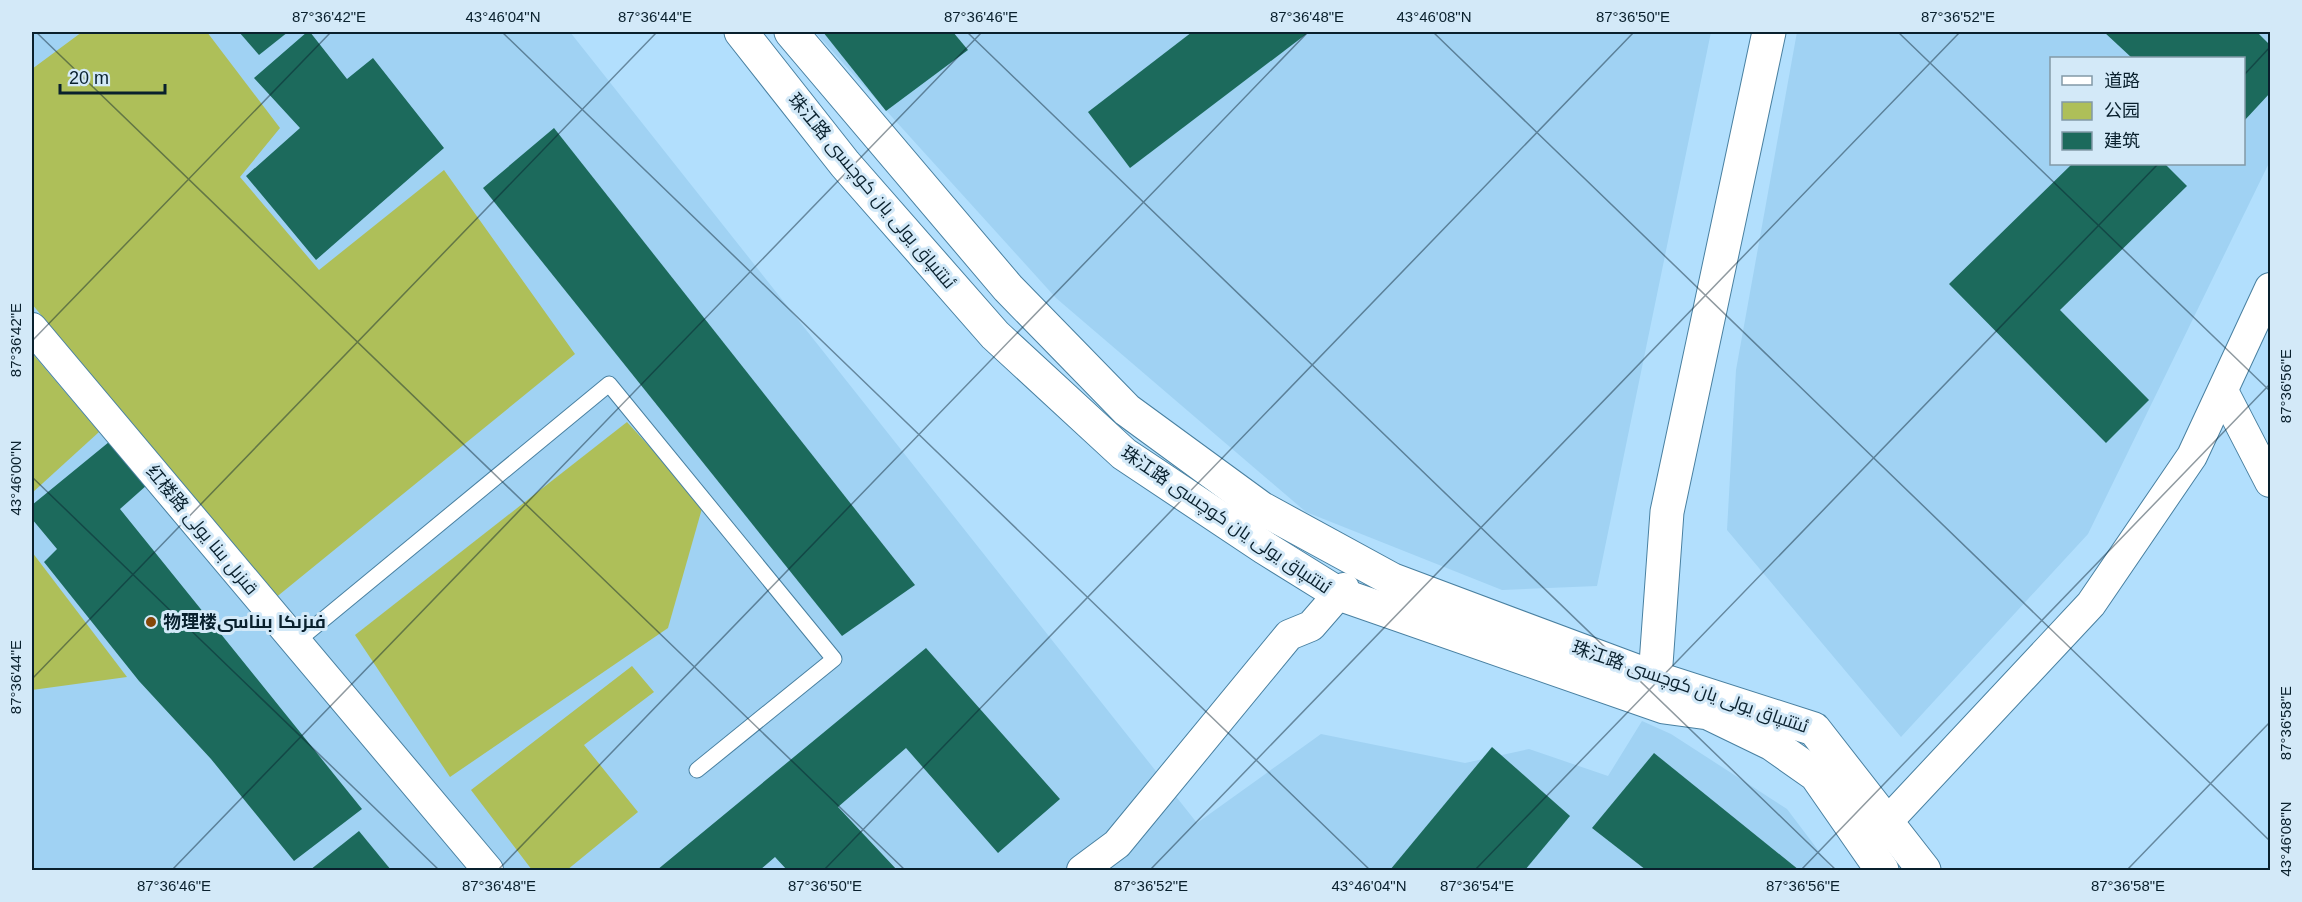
<svg xmlns="http://www.w3.org/2000/svg" width="2302" height="902" viewBox="0 0 2302 902" font-family="Helvetica,Cairo,'Noto Sans SC',sans-serif">
	<rect width="100%" height="100%" fill="#b2dffd"/>
	<g fill="#a0d2f3" fill-rule="evenodd">
		<polygon points="32,32 570,32 1197,823 1321,734 1465,763 1529,749 1608,776 1642,721 1671,734 1787,809 1833,870 32,870"/>
		<polygon points="815,32 1711,32 1597,586 1502,590 1306,512 1056,298"/>
		<path d="M1797,32H2270V161L2088,534L1901,737L1727,530L1736,370ZM2052,58H2244V164H2052Z"/>
	</g>
	<g fill="#aebf59">
		<polygon points="82,32 207,32 280,128 240,177 319,270 444,170 575,354 274,599 32,304 32,69"/>
		<polygon points="32,353 99,432 32,493"/>
		<polygon points="627,422 703,505 668,628 450,777 355,635"/>
		<polygon points="32,552 127,677 32,690"/>
		<polygon points="632,666 654,692 584,745 638,812 567,870 532,870 471,790"/>
	</g>
	<g fill="#1c6a5c">
		<polygon points="239,32 288,32 259,55"/>
		<polygon points="307,32 310,32 347,79 373,58 444,148 316,260 246,176 300,128 254,78"/>
		<polygon points="823,32 953,32 968,50 886,111"/>
		<polygon points="1192,32 1309,32 1130,168 1088,112"/>
		<polygon points="2104,32 2257,32 2270,45 2270,93 2244,121 2244,58 2132,58"/>
		<polygon points="554,128 915,585 842,636 483,188"/>
		<polygon points="2072,164 2165,164 2187,186 2060,310 2149,400 2106,443 1949,284"/>
		<polygon points="109,442 147,485 120,509 362,809 294,861 211,759 139,681 44,562 57,549 32,519 32,505"/>
		<polygon points="926,648 1060,799 998,853 906,748 838,807 897,870 787,870 775,857 760,870 657,870"/>
		<polygon points="1492,747 1570,816 1525,870 1390,870"/>
		<polygon points="1654,753 1799,870 1646,870 1592,828"/>
		<polygon points="359,831 391,870 310,870"/>
	</g>
	<g fill="none" stroke-linecap="round" stroke-linejoin="round">
		<g stroke="#4980a1" stroke-width="17">
			<polyline id="service" points="296,642 609,384 834,659 697,770"/>
		</g>
		<g stroke="#4980a1" stroke-width="32">
			<g id="minor">
				<polyline points="32,328 488,870"/>
				<polyline points="2223,391 2270,482"/>
				<polyline points="1887,822 2091,604 2192,456 2270,288"/>
				<polyline points="1082,870 1117,844 1289,635 1311,626 1344,588"/>
			</g>
		</g>
		<g stroke="#4980a1" stroke-width="35">
			<g id="tertiary">
				<polyline points="741,32 845,164 995,335 1124,454 1265,548 1339,594 1664,707 1708,713 1772,744 1816,775 1882,870"/>
				<polyline points="791,32 1008,288 1127,410 1261,508 1393,580 1655,678 1814,729 1924,870"/>
				<polyline points="1661,697 1655,678 1667,512 1769,32"/>
			</g>
		</g>
		<use href="#service" stroke="#fff" stroke-width="15"/>
		<use href="#minor" stroke="#fff" stroke-width="30"/>
		<use href="#tertiary" stroke="#fff" stroke-width="33"/>
	</g>
	<path fill="none" stroke="#09202d" stroke-width="1.5" stroke-opacity="0.45" d="M36,32L905,870M502,32L1370,870M967,32L1836,870M1433,32L2270,841M1898,32L2270,391M2244,75L2270,47M32,341L331,32M32,477L439,870M32,679L657,32M172,870L982,32M498,870L1308,32M824,870L1634,32M1150,870L1960,32M1475,870L2158,164M1801,870L2270,384M2127,870L2270,722"/>
	<circle fill="#854709" stroke="#d3e9f8" stroke-width="2" cx="151" cy="622" r="6"/>
	<g text-anchor="middle" dominant-baseline="central" stroke-width="6" stroke-linejoin="round" paint-order="stroke">
		<g font-size="18" fill="#09202d" stroke="#d3e9f8">
			<text transform="translate(872 191) rotate(50)">珠江路 ئىتتىپاق يولى يان كوچىسى</text>
			<text transform="translate(1226 520) rotate(34)">珠江路 ئىتتىپاق يولى يان كوچىسى</text>
			<text transform="translate(202 530) rotate(50)">红楼路 قىزىل بىنا يولى</text>
			<text transform="translate(1690 687) rotate(19)">珠江路 ئىتتىپاق يولى يان كوچىسى</text>
		</g>
		<g font-size="18" font-weight="bold" fill="#09202d" stroke="#d3e9f8" text-anchor="start">
			<text x="163" y="622">物理楼فىزىكا بىناسى</text>
		</g>
	</g>
	<rect width="2302" height="902" fill="none" stroke="#d3e9f8" stroke-width="66"/>
	<rect x="2050" y="57" width="195" height="108" fill="#d3e9f8" stroke="#8299a7" stroke-width="1.5"/>
	<rect x="2062" y="76" width="30" height="9" fill="#ffffff" stroke="#8299a7" stroke-width="1.5"/>
	<text x="2104" y="87" font-size="18" fill="#09202d">道路</text>
	<rect x="2062" y="102" width="30" height="18" fill="#aebf59" stroke="#8299a7" stroke-width="1.5"/>
	<text x="2104" y="117" font-size="18" fill="#09202d">公园</text>
	<rect x="2062" y="132" width="30" height="18" fill="#1c6a5c" stroke="#8299a7" stroke-width="1.5"/>
	<text x="2104" y="147" font-size="18" fill="#09202d">建筑</text>
	<path d="M60 84v9h105v-9" fill="none" stroke="#09202d" stroke-width="3"/>
	<text x="69" y="84" font-size="18" fill="#09202d" stroke="#d3e9f8" stroke-width="4.5" paint-order="stroke">20 m</text>
	<rect x="33" y="33" width="2236" height="836" fill="none" stroke="#09202d" stroke-width="2"/>
	<g font-size="15" text-anchor="middle" fill="#09202d">
		<text x="329" y="22">87°36'42"E</text>
		<text x="503" y="22">43°46'04"N</text>
		<text x="655" y="22">87°36'44"E</text>
		<text x="981" y="22">87°36'46"E</text>
		<text x="1307" y="22">87°36'48"E</text>
		<text x="1434" y="22">43°46'08"N</text>
		<text x="1633" y="22">87°36'50"E</text>
		<text x="1958" y="22">87°36'52"E</text>
		<text transform="translate(16 340) rotate(-90)" y="5">87°36'42"E</text>
		<text transform="translate(2286 386) rotate(-90)" y="5">87°36'56"E</text>
		<text transform="translate(16 478) rotate(-90)" y="5">43°46'00"N</text>
		<text transform="translate(16 677) rotate(-90)" y="5">87°36'44"E</text>
		<text transform="translate(2286 723) rotate(-90)" y="5">87°36'58"E</text>
		<text transform="translate(2286 839) rotate(-90)" y="5">43°46'08"N</text>
		<text x="174" y="891">87°36'46"E</text>
		<text x="499" y="891">87°36'48"E</text>
		<text x="825" y="891">87°36'50"E</text>
		<text x="1151" y="891">87°36'52"E</text>
		<text x="1369" y="891">43°46'04"N</text>
		<text x="1477" y="891">87°36'54"E</text>
		<text x="1803" y="891">87°36'56"E</text>
		<text x="2128" y="891">87°36'58"E</text>
	</g>
</svg>
